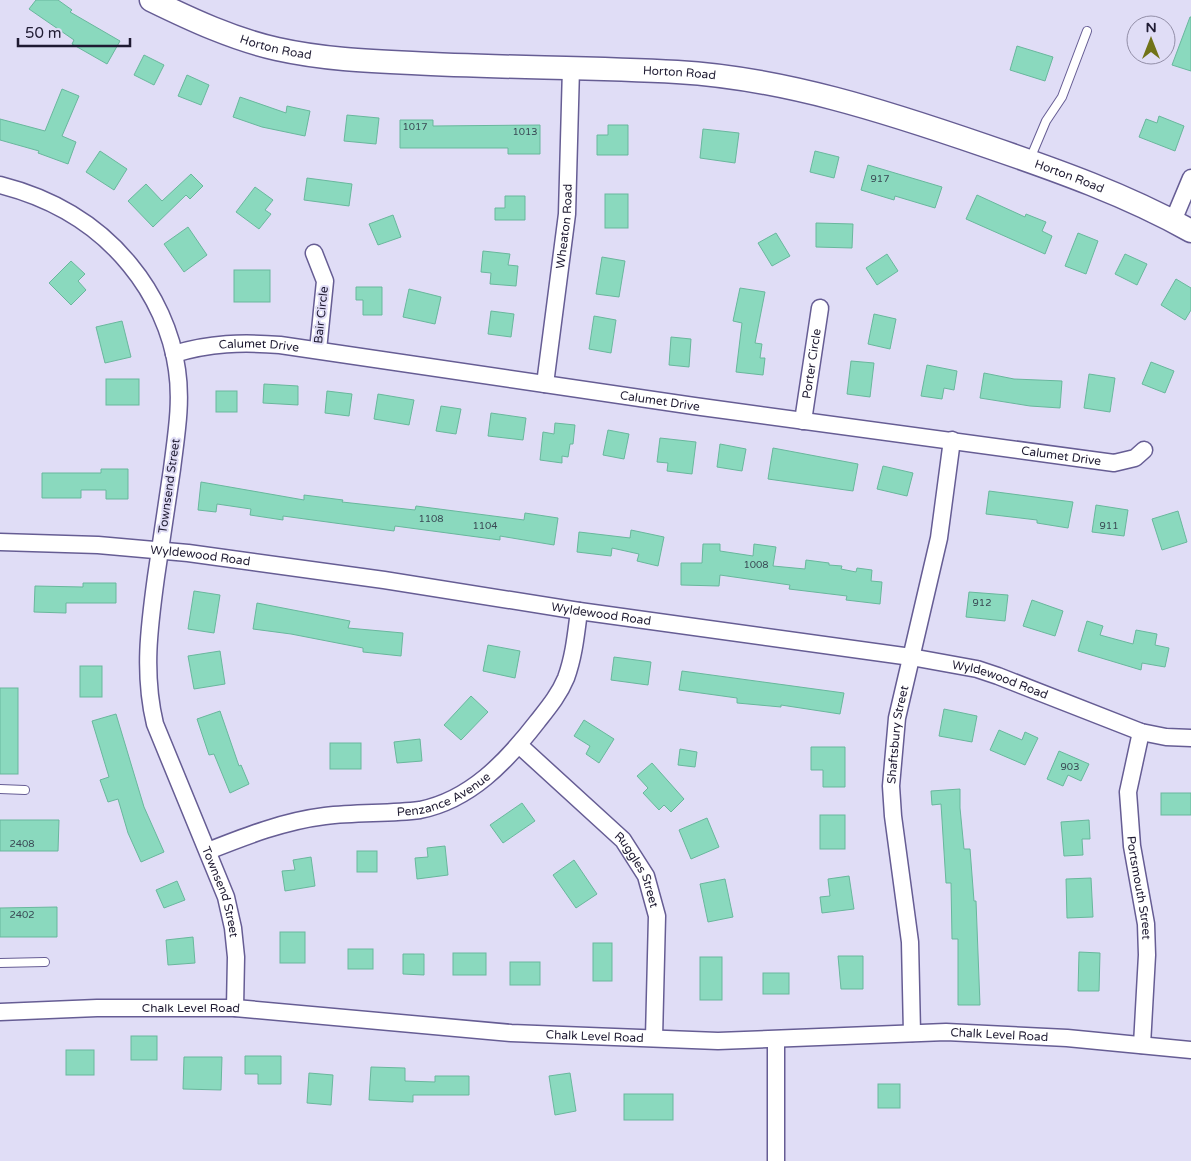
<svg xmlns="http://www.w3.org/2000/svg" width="1191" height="1161" viewBox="0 0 1191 1161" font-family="'Varela Round',sans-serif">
	<rect width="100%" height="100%" fill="#e0ddf6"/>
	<g fill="#8ad9be" stroke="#69b79d">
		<polygon points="36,0 58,0 72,10 70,12 120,41 107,64 72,44 74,40 29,9"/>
		<polygon points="1190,17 1191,17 1191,71 1172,65"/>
		<polygon points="1017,46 1053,57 1045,81 1010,70"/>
		<polygon points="144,55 164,65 154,85 134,75"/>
		<polygon points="187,75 209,85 201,105 178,96"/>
		<polygon points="62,89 79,96 62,136 76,142 68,164 38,153 39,151 0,140 0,119 45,131"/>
		<polygon points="240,97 286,113 287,106 310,111 305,136 262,127 233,117"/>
		<polygon points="347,115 379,118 376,144 344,141"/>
		<polygon points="1159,116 1184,126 1175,151 1139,137 1146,119 1157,123"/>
		<polygon points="400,120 433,120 433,126 540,125 540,154 508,154 508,148 400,148"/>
		<polygon points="608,125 628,125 628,155 597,155 597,135 608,135"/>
		<polygon points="703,129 739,133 735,163 700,158"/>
		<polygon points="100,151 127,169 114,190 86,172"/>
		<polygon points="815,151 839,157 834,178 810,172"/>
		<polygon points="868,165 942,187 935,208 895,196 894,200 861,190"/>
		<polygon points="191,174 203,186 190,199 186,195 153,227 128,201 146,184 162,201"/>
		<polygon points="307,178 352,184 349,206 304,200"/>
		<polygon points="255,187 273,200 265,210 271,214 259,229 236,212"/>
		<rect x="605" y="194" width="23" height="34"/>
		<polygon points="977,195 1025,217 1026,214 1046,222 1042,231 1052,236 1045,254 966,219"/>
		<polygon points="505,196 525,196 525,220 495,220 495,208 505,208"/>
		<polygon points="393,215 401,237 378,245 369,224"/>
		<polygon points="816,223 853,224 852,248 816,247"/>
		<polygon points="188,227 207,255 184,272 164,244"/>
		<polygon points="776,233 790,256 772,266 758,243"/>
		<polygon points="1078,233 1098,241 1086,274 1065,266"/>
		<polygon points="483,251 510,254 508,265 518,266 516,286 490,284 491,273 481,272"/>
		<polygon points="887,254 898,271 877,285 866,268"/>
		<polygon points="1125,254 1147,264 1137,285 1115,274"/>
		<polygon points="602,257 625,261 619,297 596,294"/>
		<polygon points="71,261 85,274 78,281 86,290 71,305 49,283"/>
		<rect x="234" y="270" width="36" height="32"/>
		<polygon points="1176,279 1191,288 1191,310 1185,320 1161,305"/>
		<polygon points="356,287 382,287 382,315 363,315 363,300 356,300"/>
		<polygon points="740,288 765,292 755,343 762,344 760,358 765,358 763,375 736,372 742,323 733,321"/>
		<polygon points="409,289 441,297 435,324 403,317"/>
		<polygon points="491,311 514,314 511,337 488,334"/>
		<polygon points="874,314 896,319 890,349 868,344"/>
		<polygon points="594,316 616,320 611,353 589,349"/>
		<polygon points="122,321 131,357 105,363 96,327"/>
		<polygon points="671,337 691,339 689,367 669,365"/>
		<polygon points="851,361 874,363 870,397 847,394"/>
		<polygon points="1151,362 1174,371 1165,393 1142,384"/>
		<polygon points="927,365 957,371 954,390 944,388 942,399 921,396"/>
		<polygon points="984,373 1014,379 1062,381 1060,408 1030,406 980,398"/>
		<polygon points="1089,374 1115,378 1110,412 1084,408"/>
		<rect x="106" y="379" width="33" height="26"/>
		<polygon points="264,384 298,386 298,405 263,403"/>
		<rect x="216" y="391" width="21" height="21"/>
		<polygon points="327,391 352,394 349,416 325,413"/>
		<polygon points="378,394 414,400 409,425 374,419"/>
		<polygon points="441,406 461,409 456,434 436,431"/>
		<polygon points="491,413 526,418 523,440 488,436"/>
		<polygon points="555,423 575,425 573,444 570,444 568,457 562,456 562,463 540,460 543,432 554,434"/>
		<polygon points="608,430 629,434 624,459 603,455"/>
		<polygon points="660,438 696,442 692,474 667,471 668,463 657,462"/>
		<polygon points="720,444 746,449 742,471 717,467"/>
		<polygon points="773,448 858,464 853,491 768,479"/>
		<polygon points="883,466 913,473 907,496 877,489"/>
		<polygon points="101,469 128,469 128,499 106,499 106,490 81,490 81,498 42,498 42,473 101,473"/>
		<polygon points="201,482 304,500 304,495 343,500 342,502 415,510 416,506 524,520 525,513 558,518 554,545 500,536 500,540 395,526 394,531 283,516 283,520 250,515 251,509 217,504 216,512 198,510"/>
		<polygon points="989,491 1073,502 1068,528 1037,523 1037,520 986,514"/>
		<polygon points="1096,505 1128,510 1124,536 1092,532"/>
		<polygon points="1178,511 1187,542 1162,550 1152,519"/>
		<polygon points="631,530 664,537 658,566 637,561 639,554 612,548 611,556 577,552 579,532 630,538"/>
		<polygon points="703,544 720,544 720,551 753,556 754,544 776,547 773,566 805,569 806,560 829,563 829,565 842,566 841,569 856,572 857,568 872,570 871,581 882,582 880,604 846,600 847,596 789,589 790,585 720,575 719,586 681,585 681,563 702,563"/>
		<polygon points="83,583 116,583 116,603 66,603 66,613 34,612 35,586 83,587"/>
		<polygon points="194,591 220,595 214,633 188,629"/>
		<polygon points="969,592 1008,595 1005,621 966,617"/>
		<polygon points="1032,600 1063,611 1055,636 1023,626"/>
		<polygon points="257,603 350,621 348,628 403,633 401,656 363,652 363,648 291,634 253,629"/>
		<polygon points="1087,621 1103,626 1100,635 1133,644 1136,630 1157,634 1155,645 1169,648 1165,667 1142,663 1141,670 1078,651"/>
		<polygon points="488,645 520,651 515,678 483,671"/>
		<polygon points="220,651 225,684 194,689 188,656"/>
		<polygon points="614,657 651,662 648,685 611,680"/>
		<rect x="80" y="666" width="22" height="31"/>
		<polygon points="682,671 844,693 840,714 781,705 781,707 737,703 737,698 679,690"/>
		<rect x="0" y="688" width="18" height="86"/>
		<polygon points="471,696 488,712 461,740 444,725"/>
		<polygon points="944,709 977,716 972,742 939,736"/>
		<polygon points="220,711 239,766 241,765 249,784 230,793 214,754 209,755 197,719"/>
		<polygon points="116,714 144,807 164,852 141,862 128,833 118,799 108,802 100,780 109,777 92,721"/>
		<polygon points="584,720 614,739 599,763 586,754 590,746 574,736"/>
		<polygon points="999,730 1022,740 1025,732 1038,738 1025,765 990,750"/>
		<polygon points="420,739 422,761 397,763 394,742"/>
		<rect x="330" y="743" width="31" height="26"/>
		<polygon points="811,747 845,747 845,787 823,787 823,770 811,770"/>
		<polygon points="680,749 697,752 695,767 678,765"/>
		<polygon points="1059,751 1089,764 1081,781 1068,775 1063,786 1047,779"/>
		<polygon points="652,763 684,799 671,812 664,805 659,810 643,793 648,788 637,776"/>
		<polygon points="960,789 960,808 964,849 970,849 974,901 976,901 980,1005 958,1005 958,939 952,939 951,883 946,883 941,804 932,805 931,791"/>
		<rect x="1161" y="793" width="30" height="22"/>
		<polygon points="522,803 535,821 503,843 490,825"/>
		<rect x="820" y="815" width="25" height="34"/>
		<polygon points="707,818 719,847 691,859 679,830"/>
		<polygon points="0,820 59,820 58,851 0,851"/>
		<polygon points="1089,820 1090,839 1082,839 1083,855 1064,856 1061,822"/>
		<polygon points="445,846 448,875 417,879 415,858 428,857 427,848"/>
		<rect x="357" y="851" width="20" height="21"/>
		<polygon points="311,857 315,886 285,891 282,871 295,870 293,860"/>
		<polygon points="574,860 597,894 576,908 553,875"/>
		<polygon points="849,876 854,909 822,913 820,897 830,896 828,879"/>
		<polygon points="1091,878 1093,917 1067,918 1066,879"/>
		<polygon points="725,879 733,917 708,922 700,884"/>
		<polygon points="177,881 185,900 164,908 156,890"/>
		<polygon points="57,907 57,937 0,937 0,908"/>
		<rect x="280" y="932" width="25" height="31"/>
		<polygon points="193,937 195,963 168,965 166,940"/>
		<rect x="593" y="943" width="19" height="38"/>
		<rect x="348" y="949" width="25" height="20"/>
		<polygon points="1079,952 1100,953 1099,991 1078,991"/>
		<rect x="453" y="953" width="33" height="22"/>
		<polygon points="403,954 424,954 424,975 403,974"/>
		<polygon points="838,956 863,956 863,989 841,989"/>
		<rect x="700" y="957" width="22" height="43"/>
		<rect x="510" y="962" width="30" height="23"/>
		<rect x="763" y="973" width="26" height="21"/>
		<rect x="131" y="1036" width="26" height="24"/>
		<rect x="66" y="1050" width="28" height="25"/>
		<polygon points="245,1056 281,1056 281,1084 258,1084 258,1074 245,1074"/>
		<polygon points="184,1057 222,1057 221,1090 183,1089"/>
		<polygon points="371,1067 405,1068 405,1081 435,1082 435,1076 469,1076 469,1095 413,1095 413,1102 369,1100"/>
		<polygon points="309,1073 333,1075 331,1105 307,1103"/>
		<polygon points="570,1073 576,1111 555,1115 549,1076"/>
		<rect x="878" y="1084" width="22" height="24"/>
		<rect x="624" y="1094" width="49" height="26"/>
	</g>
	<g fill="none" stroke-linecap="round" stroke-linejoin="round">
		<g stroke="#665d94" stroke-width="10">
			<g id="lane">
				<polyline points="1030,159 1046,121 1062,97 1087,31"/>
				<polyline points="0,789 25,790"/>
				<polyline points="0,963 45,962"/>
			</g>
		</g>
		<g stroke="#665d94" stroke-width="19">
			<g id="street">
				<path id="s1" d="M0,185C51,198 96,223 130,265C154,294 172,332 177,370C182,403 176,436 172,469C167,505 161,541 156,577C149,628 143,674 155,724L226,897L233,928L236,957L235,1008"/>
				<polyline points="1173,221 1191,178"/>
				<polyline points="314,253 325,281 318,350"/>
				<path id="s2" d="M174,354C210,343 242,342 280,345L694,406L1114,463L1135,458L1144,450"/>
				<path id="s3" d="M545,384L567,214L571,68"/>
				<path id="s4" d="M803,421L820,308"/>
				<path id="s5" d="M0,542L98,545L188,553L384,580L579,611L911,657L977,669L998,676L1141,732L1166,737L1191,738"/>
				<path id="s6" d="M1141,732L1128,792L1132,846L1146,924L1147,955L1142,1045"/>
				<path id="s7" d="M519,745L623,840L646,876L657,916L654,1038"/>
				<path id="s8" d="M208,851C246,836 284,821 325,816C357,812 389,814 420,810C470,800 506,762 537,722C548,708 559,695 566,678C574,656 576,634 579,611"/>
				<path id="s9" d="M0,1012L97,1008H235L511,1033L718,1041L946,1032L1067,1038L1191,1050"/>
				<path id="s10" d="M912,1033L910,942L893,816L891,786L897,718L939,538L952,440"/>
				<polyline points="776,1040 776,1161"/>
			</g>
		</g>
		<g stroke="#665d94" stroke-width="25">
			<g id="secondary">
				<path id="s11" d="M151,0C192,20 233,39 277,49C322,59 366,61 412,63C500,68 588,67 677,72C783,78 887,112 986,146C1056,170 1127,195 1191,231"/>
			</g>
		</g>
		<use href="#lane" stroke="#fff" stroke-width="8"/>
		<use href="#street" stroke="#fff" stroke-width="16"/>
		<use href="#secondary" stroke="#fff" stroke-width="22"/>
	</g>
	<g text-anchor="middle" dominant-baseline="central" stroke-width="4" stroke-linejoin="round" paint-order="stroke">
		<g font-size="10" fill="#3a4a55">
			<text x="415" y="127">1017</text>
			<text x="525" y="132">1013</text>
			<text x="880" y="179">917</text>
			<text x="431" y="519">1108</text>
			<text x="485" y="526">1104</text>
			<text x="1109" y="526">911</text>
			<text x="756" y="565">1008</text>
			<text x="982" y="603">912</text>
			<text x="1070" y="767">903</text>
			<text x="22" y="844">2408</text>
			<text x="22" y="915">2402</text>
		</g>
		<g font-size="12" fill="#1f1b32" stroke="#e0ddf6">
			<text stroke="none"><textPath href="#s11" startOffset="134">Horton Road</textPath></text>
			<text stroke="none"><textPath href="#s11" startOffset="539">Horton Road</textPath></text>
			<text stroke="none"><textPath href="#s11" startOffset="944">Horton Road</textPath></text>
			<text stroke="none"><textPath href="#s3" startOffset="159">Wheaton Road</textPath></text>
			<text transform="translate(321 315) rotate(-84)">Bair Circle</text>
			<text stroke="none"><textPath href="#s2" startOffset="86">Calumet Drive</textPath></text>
			<text stroke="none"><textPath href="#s4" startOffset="58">Porter Circle</textPath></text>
			<text stroke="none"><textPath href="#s2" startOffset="491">Calumet Drive</textPath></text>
			<text stroke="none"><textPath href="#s2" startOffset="896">Calumet Drive</textPath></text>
			<text transform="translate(169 486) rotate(-82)">Townsend Street</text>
			<text stroke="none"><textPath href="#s5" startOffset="201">Wyldewood Road</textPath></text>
			<text stroke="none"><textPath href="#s5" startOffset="606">Wyldewood Road</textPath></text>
			<text stroke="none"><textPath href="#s5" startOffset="1011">Wyldewood Road</textPath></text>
			<text stroke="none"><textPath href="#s10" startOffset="300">Shaftsbury Street</textPath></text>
			<text stroke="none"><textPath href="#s8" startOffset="245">Penzance Avenue</textPath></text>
			<text stroke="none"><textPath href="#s7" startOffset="174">Ruggles Street</textPath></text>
			<text stroke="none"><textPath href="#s6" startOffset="158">Portsmouth Street</textPath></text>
			<text stroke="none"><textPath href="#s1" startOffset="809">Townsend Street</textPath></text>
			<text stroke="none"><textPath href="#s9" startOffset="191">Chalk Level Road</textPath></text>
			<text stroke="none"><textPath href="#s9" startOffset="1001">Chalk Level Road</textPath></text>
			<text stroke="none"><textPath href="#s9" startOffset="596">Chalk Level Road</textPath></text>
		</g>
	</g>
	<g transform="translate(1151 40)"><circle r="24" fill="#e0ddf6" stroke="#938fa8"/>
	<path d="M0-4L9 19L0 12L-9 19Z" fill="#717318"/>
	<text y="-8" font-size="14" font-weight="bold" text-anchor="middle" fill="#1f1b32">N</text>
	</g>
	<path d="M18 38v8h112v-8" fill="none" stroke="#1f1b32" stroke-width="2.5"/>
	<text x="25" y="38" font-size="15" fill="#1f1b32" stroke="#e0ddf6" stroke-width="4" paint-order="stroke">50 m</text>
</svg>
